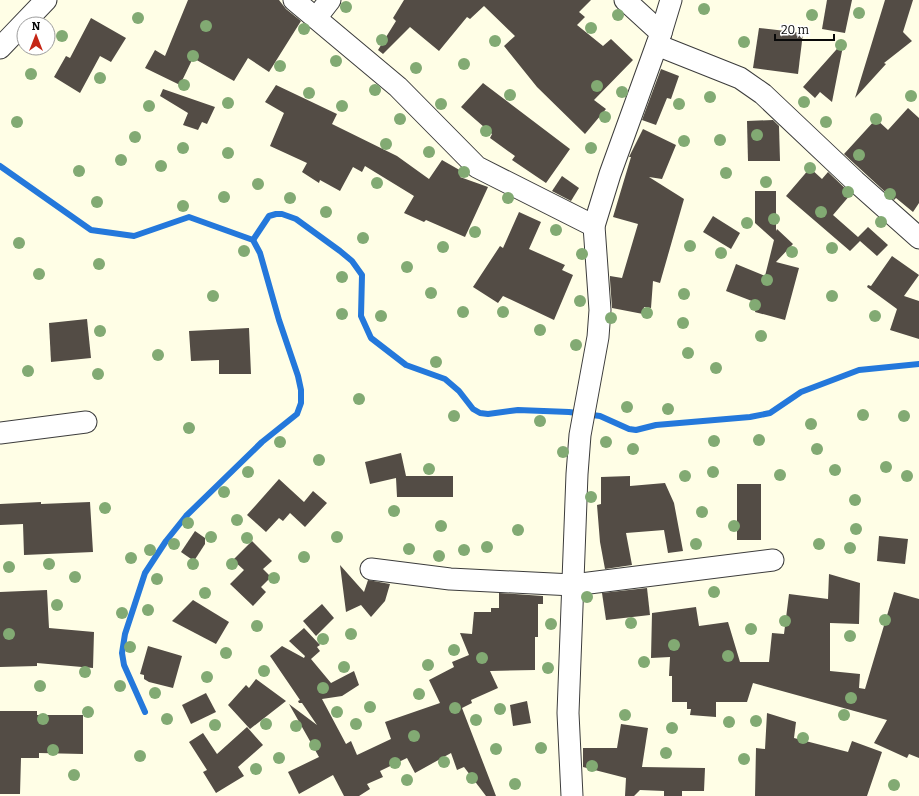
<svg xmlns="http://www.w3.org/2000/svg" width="919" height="796" viewBox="0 0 919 796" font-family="Bitter,serif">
	<rect width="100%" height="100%" fill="#fffee6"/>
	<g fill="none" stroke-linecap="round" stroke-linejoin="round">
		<g stroke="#2478db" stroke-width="6">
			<polyline points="0,166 91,230 134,236 189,217 253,240 260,253 279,320 298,376 301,390 301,403 297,414 262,442 186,516 166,541 145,573 125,634 122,653 124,665 145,712"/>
			<polyline points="253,240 269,216 276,214 282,214 296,219 340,251 352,261 362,275 361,316 371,338 406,365 445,379 459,391 473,409 480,413 488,414 518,410 569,412 600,416 629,429 636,430 656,425 750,417 770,413 801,392 859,370 919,364"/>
		</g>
	</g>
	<g fill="#534c45">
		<polygon points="188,0 279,0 286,9 301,21 269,72 248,58 234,81 193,58 180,85 145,68 155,50 165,56"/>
		<polygon points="404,0 591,0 579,12 585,17 577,25 603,46 611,39 633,60 594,100 606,109 585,134 537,87 504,46 515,36 484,6 470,19 467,17 439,51 410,27 383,54 378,50 396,21 393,18"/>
		<polygon points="827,0 852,0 845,33 822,29"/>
		<polygon points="885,0 913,0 903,32 912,41 884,63 886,64 855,98"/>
		<polygon points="91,18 126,38 111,62 100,56 80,93 54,77 66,56 70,58"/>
		<polygon points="759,28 803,33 798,74 753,68"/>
		<polygon points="844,41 832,102 820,92 815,98 803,87"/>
		<polygon points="661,69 679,76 671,99 667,98 656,125 642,120"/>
		<polygon points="483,83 570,149 546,183 512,160 515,156 490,138 492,134 461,107"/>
		<polygon points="276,85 337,114 332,124 397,156 429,179 442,160 463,172 460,177 488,187 465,237 426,220 424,222 404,213 414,196 365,166 362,172 353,167 340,191 320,180 319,183 302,172 307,163 270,146 284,113 265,102"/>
		<polygon points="163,89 215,107 207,124 202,122 198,130 183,125 188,113 160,96"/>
		<polygon points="908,108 919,118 919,203 913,212 896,198 894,200 844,154 876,119 888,130"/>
		<polygon points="773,120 779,126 780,161 748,161 747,121"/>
		<polygon points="643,129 676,145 662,179 649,177 684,199 660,283 653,281 651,308 644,307 643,314 612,308 610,280 610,276 622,278 638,224 613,217 631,157 629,157"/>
		<polygon points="810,168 822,179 828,172 851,194 833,215 858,237 868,227 888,245 877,256 860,241 850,251 786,196"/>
		<polygon points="562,176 579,188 571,201 552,191"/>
		<polygon points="755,191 776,191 776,231 777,229 793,244 776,262 799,268 785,320 755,312 757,303 726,291 736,264 765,276 774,240 755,223"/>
		<polygon points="519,212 541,222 529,249 565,265 562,270 573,275 554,320 503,296 498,303 473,287 500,246 503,248"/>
		<polygon points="713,216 740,233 731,249 703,232"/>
		<polygon points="892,256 919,275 904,296 919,301 919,339 890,330 897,309 867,287 868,285 871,286"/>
		<polygon points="87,319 91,358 51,362 49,323"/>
		<polygon points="249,328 251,374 219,374 219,360 191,361 189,331"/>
		<polygon points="401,453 406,476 453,476 453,497 397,497 396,478 370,484 365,462"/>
		<polygon points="630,476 630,486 665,483 674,503 683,551 668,553 664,530 626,533 632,565 605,569 600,542 597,505 601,504 601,477"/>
		<polygon points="279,479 304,502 313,491 327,503 305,527 290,513 283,521 279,518 266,532 247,515"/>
		<rect x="737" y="484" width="24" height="56"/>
		<polygon points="41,502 41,504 90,502 93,552 24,555 23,524 0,525 0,504"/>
		<polygon points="195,531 205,538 205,544 194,561 181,552"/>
		<polygon points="879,536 908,539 905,564 877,561"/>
		<polygon points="252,541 272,561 263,569 271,577 261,587 266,592 253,606 230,584 244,570 233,560"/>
		<polygon points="340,565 364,592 368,580 390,584 385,601 371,617 361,605 346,612"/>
		<polygon points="829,574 860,583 859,624 830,623 830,671 860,674 859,688 865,689 894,592 919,599 919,758 909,754 907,758 874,743 887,720 753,683 747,702 716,702 716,717 690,715 691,709 687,709 687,702 672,702 672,676 669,676 670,657 651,658 652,613 696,607 699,626 728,622 740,662 769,662 772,633 784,634 789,594 828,599"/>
		<polygon points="647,588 650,615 606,620 602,593"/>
		<polygon points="47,590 49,628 94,632 93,668 37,663 37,666 0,667 0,592"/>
		<polygon points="499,593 543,596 543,604 538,604 538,637 535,637 535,670 490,671 498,688 471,700 472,703 462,708 496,796 486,796 464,767 457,770 451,753 415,773 407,758 380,771 383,777 367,784 370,789 359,796 344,796 333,775 299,794 288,772 319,757 289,704 317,725 302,703 299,703 298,701 300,700 270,656 282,646 304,658 305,656 289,641 304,628 320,645 317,647 320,651 311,659 331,683 354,671 359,685 342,696 322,699 346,744 351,741 357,755 391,739 385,722 440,703 429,680 454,667 452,662 469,655 460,633 472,634 474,612 491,612 491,608 499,608"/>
		<polygon points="193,600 229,622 216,644 172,621"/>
		<polygon points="322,604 334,618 316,636 303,621"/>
		<polygon points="148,646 182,656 173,688 149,682 144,679 144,675 140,674"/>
		<polygon points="256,679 286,701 250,729 228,705 246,685 249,688"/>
		<polygon points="206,693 216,712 191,724 182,705"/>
		<polygon points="527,701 531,723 513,726 510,705"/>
		<polygon points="0,711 37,711 37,715 83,715 83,754 39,753 39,758 21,758 20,794 0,794"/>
		<polygon points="767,713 796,722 794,738 848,752 852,741 882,752 867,796 755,796 756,748 765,749"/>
		<polygon points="621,724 648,728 642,767 705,768 704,791 682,791 682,796 664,796 664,791 640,790 634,796 625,796 626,778 583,767 583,748 617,748"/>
		<polygon points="247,727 263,745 238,767 244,776 216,793 203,772 207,770 189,742 203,733 217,754"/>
	</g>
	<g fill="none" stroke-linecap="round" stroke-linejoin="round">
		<g stroke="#3c3c3c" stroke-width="23">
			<g id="minor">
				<polyline points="294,0 398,87 477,167 594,226"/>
				<polyline points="316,18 330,0"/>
				<polyline points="661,33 671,0"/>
				<polyline points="657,45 740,78 763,94 855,181 919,238"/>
				<polyline points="0,48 46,0"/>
				<polyline points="0,433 86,422"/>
				<polyline points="371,569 450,579 573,585 773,560"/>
				<polyline points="572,796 568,713 577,474 580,435 598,337 600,310 594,226 610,174 661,33 625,0"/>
			</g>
		</g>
		<use href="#minor" stroke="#fff" stroke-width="21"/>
	</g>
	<g fill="#82aa73">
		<circle cx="346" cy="7" r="6"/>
		<circle cx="704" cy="9" r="6"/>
		<circle cx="859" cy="13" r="6"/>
		<circle cx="618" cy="15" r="6"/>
		<circle cx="812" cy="15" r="6"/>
		<circle cx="138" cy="18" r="6"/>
		<circle cx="206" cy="26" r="6"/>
		<circle cx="591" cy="28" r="6"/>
		<circle cx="304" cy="29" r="6"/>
		<circle cx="62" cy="36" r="6"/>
		<circle cx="382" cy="40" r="6"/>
		<circle cx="495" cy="41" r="6"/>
		<circle cx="744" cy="42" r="6"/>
		<circle cx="841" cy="45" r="6"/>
		<circle cx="193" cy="56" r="6"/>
		<circle cx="336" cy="61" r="6"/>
		<circle cx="464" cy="64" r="6"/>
		<circle cx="280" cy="66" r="6"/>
		<circle cx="416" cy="68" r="6"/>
		<circle cx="31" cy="74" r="6"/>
		<circle cx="100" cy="78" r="6"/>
		<circle cx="184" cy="85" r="6"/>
		<circle cx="597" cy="86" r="6"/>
		<circle cx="375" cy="90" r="6"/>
		<circle cx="622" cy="92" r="6"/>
		<circle cx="309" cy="93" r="6"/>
		<circle cx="510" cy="95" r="6"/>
		<circle cx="911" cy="96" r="6"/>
		<circle cx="710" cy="97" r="6"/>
		<circle cx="804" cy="102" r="6"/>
		<circle cx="228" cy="103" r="6"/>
		<circle cx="441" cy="104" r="6"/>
		<circle cx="679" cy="104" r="6"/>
		<circle cx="149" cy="106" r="6"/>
		<circle cx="342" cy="106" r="6"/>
		<circle cx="605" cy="117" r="6"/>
		<circle cx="400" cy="119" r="6"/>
		<circle cx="876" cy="119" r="6"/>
		<circle cx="17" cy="122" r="6"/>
		<circle cx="826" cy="122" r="6"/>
		<circle cx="486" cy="131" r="6"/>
		<circle cx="757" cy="135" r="6"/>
		<circle cx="135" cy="137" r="6"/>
		<circle cx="720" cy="140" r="6"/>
		<circle cx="684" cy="141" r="6"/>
		<circle cx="386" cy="144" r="6"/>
		<circle cx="183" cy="148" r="6"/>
		<circle cx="591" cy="148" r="6"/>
		<circle cx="429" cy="152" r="6"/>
		<circle cx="228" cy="153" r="6"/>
		<circle cx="859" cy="155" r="6"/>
		<circle cx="121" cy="160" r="6"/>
		<circle cx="161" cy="166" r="6"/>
		<circle cx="810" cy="168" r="6"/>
		<circle cx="79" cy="171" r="6"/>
		<circle cx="464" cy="172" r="6"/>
		<circle cx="726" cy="173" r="6"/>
		<circle cx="766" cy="182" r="6"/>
		<circle cx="377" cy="183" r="6"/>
		<circle cx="258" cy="184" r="6"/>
		<circle cx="848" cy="192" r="6"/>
		<circle cx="890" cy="194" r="6"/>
		<circle cx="224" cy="197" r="6"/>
		<circle cx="290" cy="198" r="6"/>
		<circle cx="508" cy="198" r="6"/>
		<circle cx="97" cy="202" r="6"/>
		<circle cx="183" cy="206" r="6"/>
		<circle cx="326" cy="212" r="6"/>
		<circle cx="821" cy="212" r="6"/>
		<circle cx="774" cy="219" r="6"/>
		<circle cx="881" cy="222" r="6"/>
		<circle cx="747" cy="223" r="6"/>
		<circle cx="556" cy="230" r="6"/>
		<circle cx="475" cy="232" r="6"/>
		<circle cx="363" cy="238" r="6"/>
		<circle cx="19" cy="243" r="6"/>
		<circle cx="690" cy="246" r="6"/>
		<circle cx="443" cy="247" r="6"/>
		<circle cx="832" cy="248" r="6"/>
		<circle cx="244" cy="251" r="6"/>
		<circle cx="792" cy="252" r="6"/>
		<circle cx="721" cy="253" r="6"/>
		<circle cx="582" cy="254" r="6"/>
		<circle cx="99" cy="264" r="6"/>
		<circle cx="407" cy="267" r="6"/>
		<circle cx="39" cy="274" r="6"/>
		<circle cx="342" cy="277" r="6"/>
		<circle cx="767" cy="280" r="6"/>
		<circle cx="431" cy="293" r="6"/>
		<circle cx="684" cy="294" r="6"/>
		<circle cx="213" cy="296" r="6"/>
		<circle cx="832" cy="296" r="6"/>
		<circle cx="580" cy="301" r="6"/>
		<circle cx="755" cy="305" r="6"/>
		<circle cx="463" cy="312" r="6"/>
		<circle cx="503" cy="312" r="6"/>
		<circle cx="647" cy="313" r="6"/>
		<circle cx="342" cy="314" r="6"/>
		<circle cx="381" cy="316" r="6"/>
		<circle cx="875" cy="316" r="6"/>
		<circle cx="611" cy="318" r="6"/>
		<circle cx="683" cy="323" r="6"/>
		<circle cx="540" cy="330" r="6"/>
		<circle cx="100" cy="331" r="6"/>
		<circle cx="761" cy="336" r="6"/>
		<circle cx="576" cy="345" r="6"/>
		<circle cx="688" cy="353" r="6"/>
		<circle cx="158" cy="355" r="6"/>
		<circle cx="436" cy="362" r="6"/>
		<circle cx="716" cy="368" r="6"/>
		<circle cx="28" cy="371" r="6"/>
		<circle cx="98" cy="374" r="6"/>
		<circle cx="359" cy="399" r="6"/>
		<circle cx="627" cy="407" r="6"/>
		<circle cx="668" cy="409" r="6"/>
		<circle cx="863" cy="415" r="6"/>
		<circle cx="454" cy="416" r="6"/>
		<circle cx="904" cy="416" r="6"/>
		<circle cx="540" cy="421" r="6"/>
		<circle cx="811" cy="424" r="6"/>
		<circle cx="189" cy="428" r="6"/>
		<circle cx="759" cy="440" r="6"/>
		<circle cx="714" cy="441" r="6"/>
		<circle cx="280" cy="442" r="6"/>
		<circle cx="606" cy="442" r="6"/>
		<circle cx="633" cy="449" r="6"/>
		<circle cx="817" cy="449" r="6"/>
		<circle cx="563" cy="452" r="6"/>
		<circle cx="319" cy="460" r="6"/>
		<circle cx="886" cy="467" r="6"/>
		<circle cx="429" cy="469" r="6"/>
		<circle cx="835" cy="470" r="6"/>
		<circle cx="248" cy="472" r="6"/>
		<circle cx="713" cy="472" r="6"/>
		<circle cx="780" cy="475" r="6"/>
		<circle cx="685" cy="476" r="6"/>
		<circle cx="907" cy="476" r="6"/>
		<circle cx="224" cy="492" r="6"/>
		<circle cx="591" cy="497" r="6"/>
		<circle cx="855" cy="500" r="6"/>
		<circle cx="105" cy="508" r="6"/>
		<circle cx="394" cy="511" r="6"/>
		<circle cx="702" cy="512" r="6"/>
		<circle cx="237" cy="520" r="6"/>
		<circle cx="188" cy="523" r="6"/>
		<circle cx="441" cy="526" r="6"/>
		<circle cx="734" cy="526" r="6"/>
		<circle cx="856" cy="529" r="6"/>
		<circle cx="518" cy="530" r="6"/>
		<circle cx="211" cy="537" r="6"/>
		<circle cx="337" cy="537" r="6"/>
		<circle cx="247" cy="538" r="6"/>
		<circle cx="174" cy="544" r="6"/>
		<circle cx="696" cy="544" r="6"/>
		<circle cx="819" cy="544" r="6"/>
		<circle cx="487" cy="547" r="6"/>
		<circle cx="850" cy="548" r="6"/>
		<circle cx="409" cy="549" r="6"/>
		<circle cx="150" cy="550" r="6"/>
		<circle cx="464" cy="550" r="6"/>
		<circle cx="439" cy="556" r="6"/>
		<circle cx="304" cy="557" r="6"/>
		<circle cx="131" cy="558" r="6"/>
		<circle cx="49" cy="564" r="6"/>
		<circle cx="193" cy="564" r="6"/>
		<circle cx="232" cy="564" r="6"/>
		<circle cx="9" cy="567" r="6"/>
		<circle cx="75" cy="577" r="6"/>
		<circle cx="274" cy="578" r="6"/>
		<circle cx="157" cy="579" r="6"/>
		<circle cx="714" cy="592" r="6"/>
		<circle cx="205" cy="593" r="6"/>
		<circle cx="587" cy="597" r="6"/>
		<circle cx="57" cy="605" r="6"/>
		<circle cx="148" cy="610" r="6"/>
		<circle cx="122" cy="613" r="6"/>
		<circle cx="885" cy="620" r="6"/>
		<circle cx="785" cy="621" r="6"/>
		<circle cx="631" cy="623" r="6"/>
		<circle cx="551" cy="624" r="6"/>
		<circle cx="257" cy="626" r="6"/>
		<circle cx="751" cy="629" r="6"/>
		<circle cx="9" cy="634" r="6"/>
		<circle cx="351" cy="634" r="6"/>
		<circle cx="850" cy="636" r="6"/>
		<circle cx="323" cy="639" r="6"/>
		<circle cx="674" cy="645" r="6"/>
		<circle cx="130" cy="647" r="6"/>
		<circle cx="454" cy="650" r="6"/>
		<circle cx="226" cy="653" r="6"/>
		<circle cx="728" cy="656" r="6"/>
		<circle cx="482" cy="658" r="6"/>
		<circle cx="644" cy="662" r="6"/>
		<circle cx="428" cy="665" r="6"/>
		<circle cx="344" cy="667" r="6"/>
		<circle cx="548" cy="668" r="6"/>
		<circle cx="264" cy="671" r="6"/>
		<circle cx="85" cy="672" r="6"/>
		<circle cx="207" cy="677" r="6"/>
		<circle cx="40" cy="686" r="6"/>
		<circle cx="120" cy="686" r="6"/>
		<circle cx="323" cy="688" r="6"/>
		<circle cx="155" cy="693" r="6"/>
		<circle cx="419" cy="694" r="6"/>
		<circle cx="851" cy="698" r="6"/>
		<circle cx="370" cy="707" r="6"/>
		<circle cx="455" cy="708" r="6"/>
		<circle cx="500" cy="709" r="6"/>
		<circle cx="88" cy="712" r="6"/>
		<circle cx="337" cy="712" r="6"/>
		<circle cx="625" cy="715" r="6"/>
		<circle cx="844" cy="715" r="6"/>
		<circle cx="43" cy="719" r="6"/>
		<circle cx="167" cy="719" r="6"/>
		<circle cx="476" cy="720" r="6"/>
		<circle cx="756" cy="721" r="6"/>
		<circle cx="729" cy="722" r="6"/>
		<circle cx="266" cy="724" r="6"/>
		<circle cx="356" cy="724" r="6"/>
		<circle cx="215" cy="725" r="6"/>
		<circle cx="296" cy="726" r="6"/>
		<circle cx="672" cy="728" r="6"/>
		<circle cx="414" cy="736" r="6"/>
		<circle cx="803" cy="738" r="6"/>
		<circle cx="315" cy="745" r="6"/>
		<circle cx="541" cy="748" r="6"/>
		<circle cx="496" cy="749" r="6"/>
		<circle cx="53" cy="750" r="6"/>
		<circle cx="666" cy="753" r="6"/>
		<circle cx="140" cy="756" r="6"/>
		<circle cx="279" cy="758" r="6"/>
		<circle cx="744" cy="759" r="6"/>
		<circle cx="444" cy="762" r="6"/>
		<circle cx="395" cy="763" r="6"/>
		<circle cx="592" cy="766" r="6"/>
		<circle cx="256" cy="769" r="6"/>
		<circle cx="74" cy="775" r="6"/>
		<circle cx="472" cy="778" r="6"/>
		<circle cx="407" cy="780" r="6"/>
		<circle cx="515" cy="784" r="6"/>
		<circle cx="894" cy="785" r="6"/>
	</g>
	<g transform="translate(36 36)"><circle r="19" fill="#ffffff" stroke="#9d9d9d"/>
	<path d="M0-3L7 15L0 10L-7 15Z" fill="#c52615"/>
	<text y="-6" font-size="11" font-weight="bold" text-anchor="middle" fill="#090909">N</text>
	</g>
	<path d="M775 34v6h59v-6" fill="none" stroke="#090909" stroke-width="2"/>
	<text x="781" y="34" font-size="12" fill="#090909" stroke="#ffffff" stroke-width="3" paint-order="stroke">20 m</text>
</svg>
